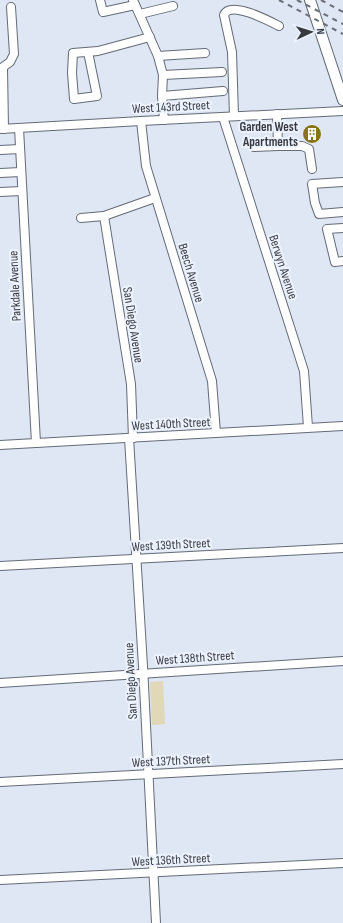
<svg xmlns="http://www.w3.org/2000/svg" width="343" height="923" viewBox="0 0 343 923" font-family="'Sofia Sans Condensed',sans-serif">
	<rect width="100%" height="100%" fill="#dfe6f4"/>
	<polygon fill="#e0d8b7" points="163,681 165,724 152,725 150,682"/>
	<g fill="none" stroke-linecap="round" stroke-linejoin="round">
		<g stroke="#646b76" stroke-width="10">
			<g id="minor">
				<polyline points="100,0 103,12 135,5"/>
				<polyline points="133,0 158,56 163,75 162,96 164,120"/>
				<polyline points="140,14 173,6"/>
				<polyline points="88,52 97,96 74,99 72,73 73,53 98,51 150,37"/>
				<polyline points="158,56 205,53"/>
				<polyline points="163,75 222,72"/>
				<polyline points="162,96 223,91"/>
				<polyline points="277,114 278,146 302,146 309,149 312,169"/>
				<path d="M234,116L232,52L224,15C230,0 269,21 279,26"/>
				<polyline points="223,117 304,371 308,427"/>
				<polyline points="141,121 146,166 212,381 216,433"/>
				<polyline points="19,128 36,443"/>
				<polyline points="0,129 141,121 343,111"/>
				<polyline points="4,129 3,67 10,62 14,54 11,7"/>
				<polyline points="254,147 278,146"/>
				<polyline points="0,150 20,149"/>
				<polyline points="0,173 21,172"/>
				<polyline points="343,182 312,184 315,203 319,214 343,212"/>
				<polyline points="0,192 22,191"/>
				<polyline points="104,216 131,384 133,438"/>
				<polyline points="81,218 104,216 155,198"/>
				<polyline points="343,228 327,229 335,262 343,261"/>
				<polyline points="129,438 143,666 156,923"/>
				<polyline points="0,445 343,426"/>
				<polyline points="0,566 343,548"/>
				<polyline points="0,683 343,661"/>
				<polyline points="0,782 343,764"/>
				<polyline points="0,880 343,863"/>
			</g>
		</g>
		<g stroke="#646b76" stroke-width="12">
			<polyline id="major" points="310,0 343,100"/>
		</g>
		<use href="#minor" stroke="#fff" stroke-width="8"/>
		<use href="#major" stroke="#fff" stroke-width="10"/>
		<g stroke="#6a6f77" stroke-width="2" stroke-dasharray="5 5" stroke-linecap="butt">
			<polyline points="279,0 343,34"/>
			<polyline points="297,0 343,24"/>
			<polyline points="321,0 343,12"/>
		</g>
	</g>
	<defs>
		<g id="building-disc" transform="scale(1)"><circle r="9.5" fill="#887417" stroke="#edf3fe"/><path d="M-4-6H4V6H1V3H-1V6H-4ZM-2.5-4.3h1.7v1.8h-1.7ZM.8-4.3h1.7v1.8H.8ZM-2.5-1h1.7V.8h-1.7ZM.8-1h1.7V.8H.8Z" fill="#fff"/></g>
	</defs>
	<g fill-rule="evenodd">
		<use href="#building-disc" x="312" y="134"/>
	</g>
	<g text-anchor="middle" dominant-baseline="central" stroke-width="4" stroke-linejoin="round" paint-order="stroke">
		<g font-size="13" fill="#373a40" stroke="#edf3fe">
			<text transform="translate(171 107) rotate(-3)">West 143rd Street</text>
			<text transform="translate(283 267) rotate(72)">Berwyn Avenue</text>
			<text transform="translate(191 273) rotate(73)">Beech Avenue</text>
			<text transform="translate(15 286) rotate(-93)">Parkdale Avenue</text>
			<text transform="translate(133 325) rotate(81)">San Diego Avenue</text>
			<text transform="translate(171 424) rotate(-3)">West 140th Street</text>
			<text transform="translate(171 545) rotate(-3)">West 139th Street</text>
			<text transform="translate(195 658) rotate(-4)">West 138th Street</text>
			<text transform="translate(131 681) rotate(-93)">San Diego Avenue</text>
			<text transform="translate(171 761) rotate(-3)">West 137th Street</text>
			<text transform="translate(171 860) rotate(-3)">West 136th Street</text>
		</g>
		<g font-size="13" font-weight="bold" fill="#373a40" stroke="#edf3fe" text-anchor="end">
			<text x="298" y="127">Garden West<tspan x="298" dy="15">Apartments</tspan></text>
		</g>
	</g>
	<g transform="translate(311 32) rotate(86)" stroke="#edf3fe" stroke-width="3" paint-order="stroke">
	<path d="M0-3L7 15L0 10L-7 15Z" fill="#373a40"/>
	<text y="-6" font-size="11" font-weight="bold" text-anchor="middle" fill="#373a40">N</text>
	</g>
</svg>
